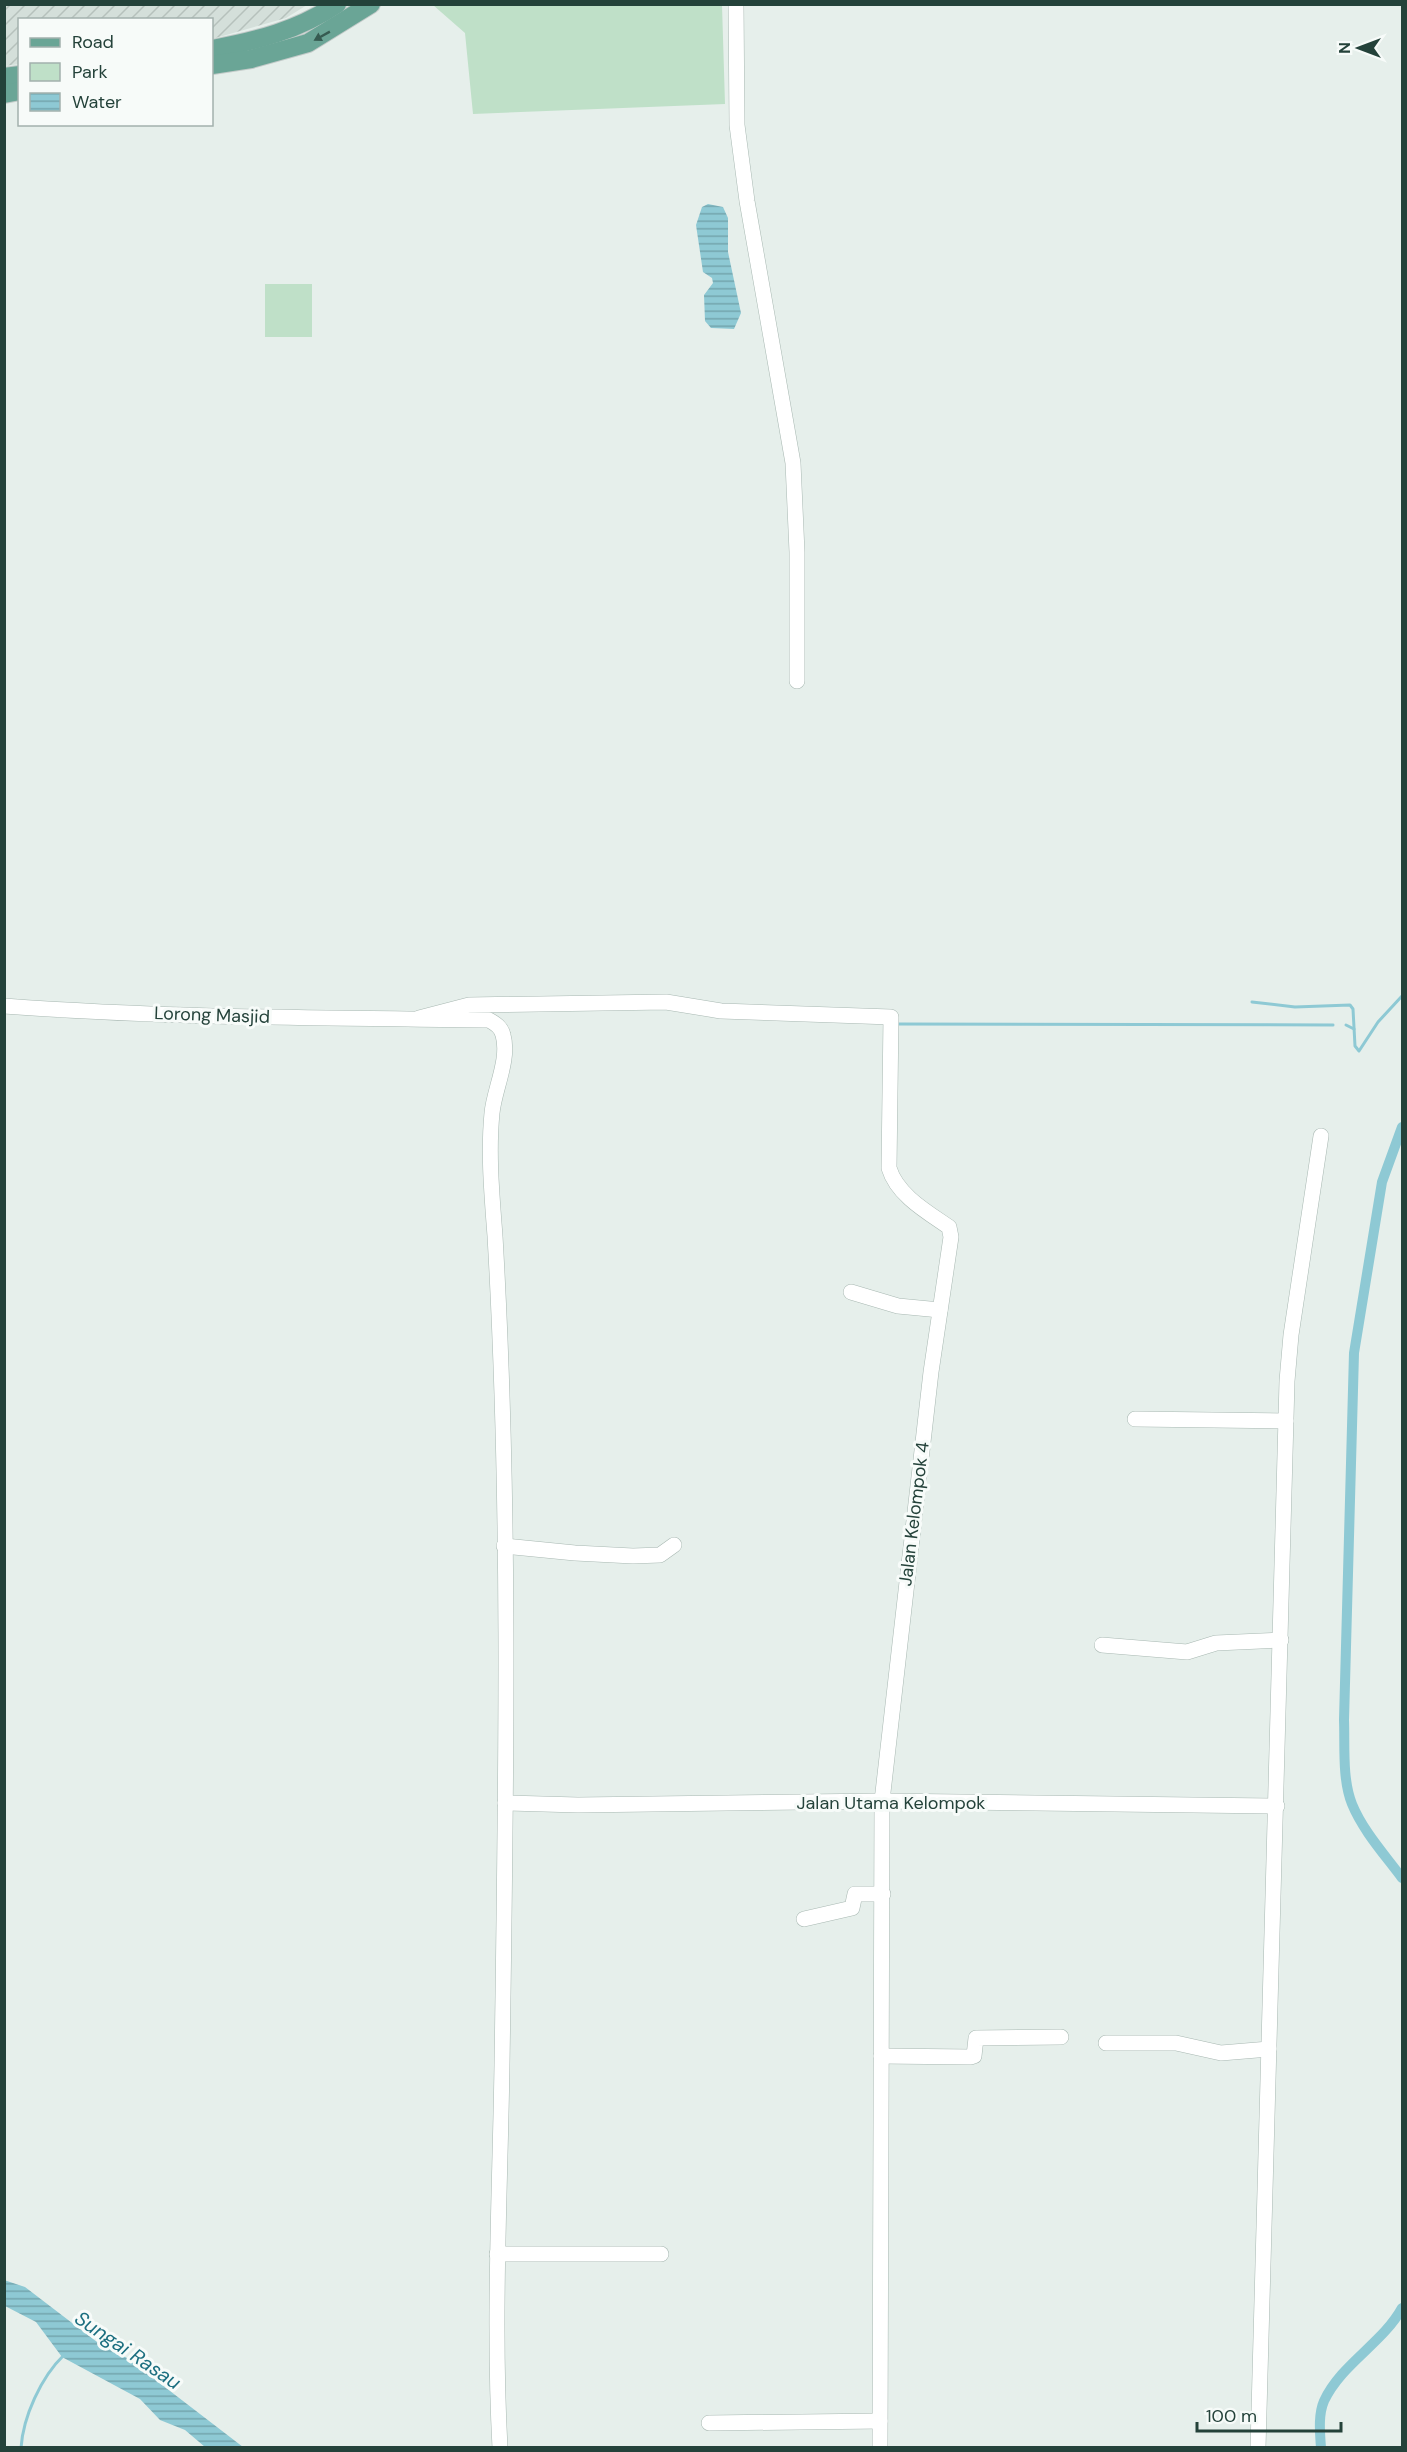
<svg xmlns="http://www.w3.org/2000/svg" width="1407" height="2452" viewBox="0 0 1407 2452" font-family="'DM Sans',sans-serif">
	<defs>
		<pattern id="industrial-furrows" width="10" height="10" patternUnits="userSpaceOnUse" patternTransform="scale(1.5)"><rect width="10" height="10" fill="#d4dfda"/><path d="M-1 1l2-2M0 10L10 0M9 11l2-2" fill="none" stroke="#b6c1bc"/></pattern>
		<pattern id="water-rules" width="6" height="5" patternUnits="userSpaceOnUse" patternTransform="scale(1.5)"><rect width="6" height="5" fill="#8ec9d4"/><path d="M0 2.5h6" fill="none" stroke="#74a5ad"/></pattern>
	</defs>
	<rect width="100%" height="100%" fill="#e6efeb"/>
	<polygon fill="url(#industrial-furrows)" points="4,5 5,4 307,5 286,18 212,39 212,20 20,20 19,64 5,66"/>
	<g fill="#bfe0c8">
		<polygon points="433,5 722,5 725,104 473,114 465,33"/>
		<rect x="265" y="284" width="47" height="53"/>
	</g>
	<g fill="url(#water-rules)">
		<polygon points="708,204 723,207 728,218 728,252 741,313 734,329 711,328 705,321 704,295 713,283 712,278 703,272 696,225 702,207"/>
		<polygon points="4,2280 25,2287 97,2342 127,2358 243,2447 205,2447 185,2430 160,2420 140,2399 62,2357 36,2322 5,2306"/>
	</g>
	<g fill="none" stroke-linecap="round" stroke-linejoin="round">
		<g stroke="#8ec9d4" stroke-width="3">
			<polyline points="1252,1002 1295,1007 1350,1005 1353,1009 1355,1046 1359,1051 1378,1022 1402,996"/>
			<polyline points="898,1024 1333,1025"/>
			<polyline points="1346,1025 1354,1029"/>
			<path d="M21,2448C23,2417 41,2377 64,2355"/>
		</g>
		<g stroke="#8ec9d4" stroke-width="10">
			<path d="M1402,1127L1382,1182L1354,1353L1344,1720C1345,1746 1342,1779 1352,1804C1363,1831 1385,1855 1402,1878"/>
			<path d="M1321,2448C1320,2433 1318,2415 1324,2401C1341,2364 1383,2343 1402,2308"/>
		</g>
		<g stroke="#a8b8b2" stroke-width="16">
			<g id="minor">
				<polyline points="736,4 737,125 747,201 793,463 797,552 797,681"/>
				<path d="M4,1006C166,1018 328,1018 489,1020C496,1024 501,1027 503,1035C510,1059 494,1090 492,1113C488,1154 492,1196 495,1236C511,1512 506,1789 502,2065C500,2193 493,2320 500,2448"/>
				<path d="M419,1018L469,1005L666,1002L721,1011L891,1017L889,1168C897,1195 927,1212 949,1227L951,1237L931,1372L882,1801L880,2448"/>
				<polyline points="851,1292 898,1306 940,1310"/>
				<polyline points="1135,1419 1286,1421"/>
				<polyline points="504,1546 575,1553 633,1556 660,1555 674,1545"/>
				<polyline points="1102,1645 1187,1652 1216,1643 1281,1640"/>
				<polyline points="505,1803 578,1805 882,1801 1277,1806"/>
				<polyline points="804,1919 852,1908 855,1894 883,1894"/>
				<polyline points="1106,2043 1176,2043 1221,2053 1269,2049"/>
				<polyline points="881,2056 971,2057 974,2056 976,2038 1061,2037"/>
				<polyline points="497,2254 661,2254"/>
				<polyline points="709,2423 880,2421"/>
				<polyline points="1258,2448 1287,1381 1291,1335 1321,1136"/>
			</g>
		</g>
		<g stroke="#c2cac8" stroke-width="20">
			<g id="major">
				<path d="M212,49C256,41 299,30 337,4"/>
				<polyline points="212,65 251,59 308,43 371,4"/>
				<polyline points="4,77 20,75"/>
				<polyline points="4,94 20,91"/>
			</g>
		</g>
		<use href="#minor" stroke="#fff" stroke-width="15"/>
		<use href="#major" stroke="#6aa596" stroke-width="18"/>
	</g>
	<defs><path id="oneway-solid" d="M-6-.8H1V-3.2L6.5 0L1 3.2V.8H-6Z" transform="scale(1.5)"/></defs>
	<use fill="#365b51" href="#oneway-solid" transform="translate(322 36) rotate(151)"/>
	<g text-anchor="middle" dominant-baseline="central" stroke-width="6" stroke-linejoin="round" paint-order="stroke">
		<g font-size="18" fill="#24423a" stroke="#f7fbf9">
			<text transform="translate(212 1015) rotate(2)">Lorong Masjid</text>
			<text transform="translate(914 1514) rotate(-83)">Jalan Kelompok 4</text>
			<text x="891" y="1803">Jalan Utama Kelompok</text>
		</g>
		<g font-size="20" font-style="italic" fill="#1c6f80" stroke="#f7fbf9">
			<text transform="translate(128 2350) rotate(34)">Sungai Rasau</text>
		</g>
	</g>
	<rect width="1407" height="2452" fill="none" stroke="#24423a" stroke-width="12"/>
	<rect x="18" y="18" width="195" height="108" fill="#f7fbf9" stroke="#a3b1ad" stroke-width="1.5"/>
	<rect x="30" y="38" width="30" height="9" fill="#6aa596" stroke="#a3b1ad" stroke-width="1.5"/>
	<text x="72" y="48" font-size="18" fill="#24423a">Road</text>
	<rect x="30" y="63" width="30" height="18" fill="#bfe0c8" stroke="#a3b1ad" stroke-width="1.5"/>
	<text x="72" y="78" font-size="18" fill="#24423a">Park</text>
	<rect x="30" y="93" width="30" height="18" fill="url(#water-rules)" stroke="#a3b1ad" stroke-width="1.5"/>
	<text x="72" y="108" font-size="18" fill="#24423a">Water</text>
	<g transform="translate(1359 48) rotate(270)" stroke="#f7fbf9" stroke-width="4.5" paint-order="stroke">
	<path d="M0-4.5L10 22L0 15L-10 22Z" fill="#24423a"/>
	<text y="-9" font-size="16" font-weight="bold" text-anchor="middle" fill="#24423a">N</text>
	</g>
	<path d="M1197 2422v9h144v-9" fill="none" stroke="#24423a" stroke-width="3"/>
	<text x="1206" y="2422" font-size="18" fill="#24423a" stroke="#f7fbf9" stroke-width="4.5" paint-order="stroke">100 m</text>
</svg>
